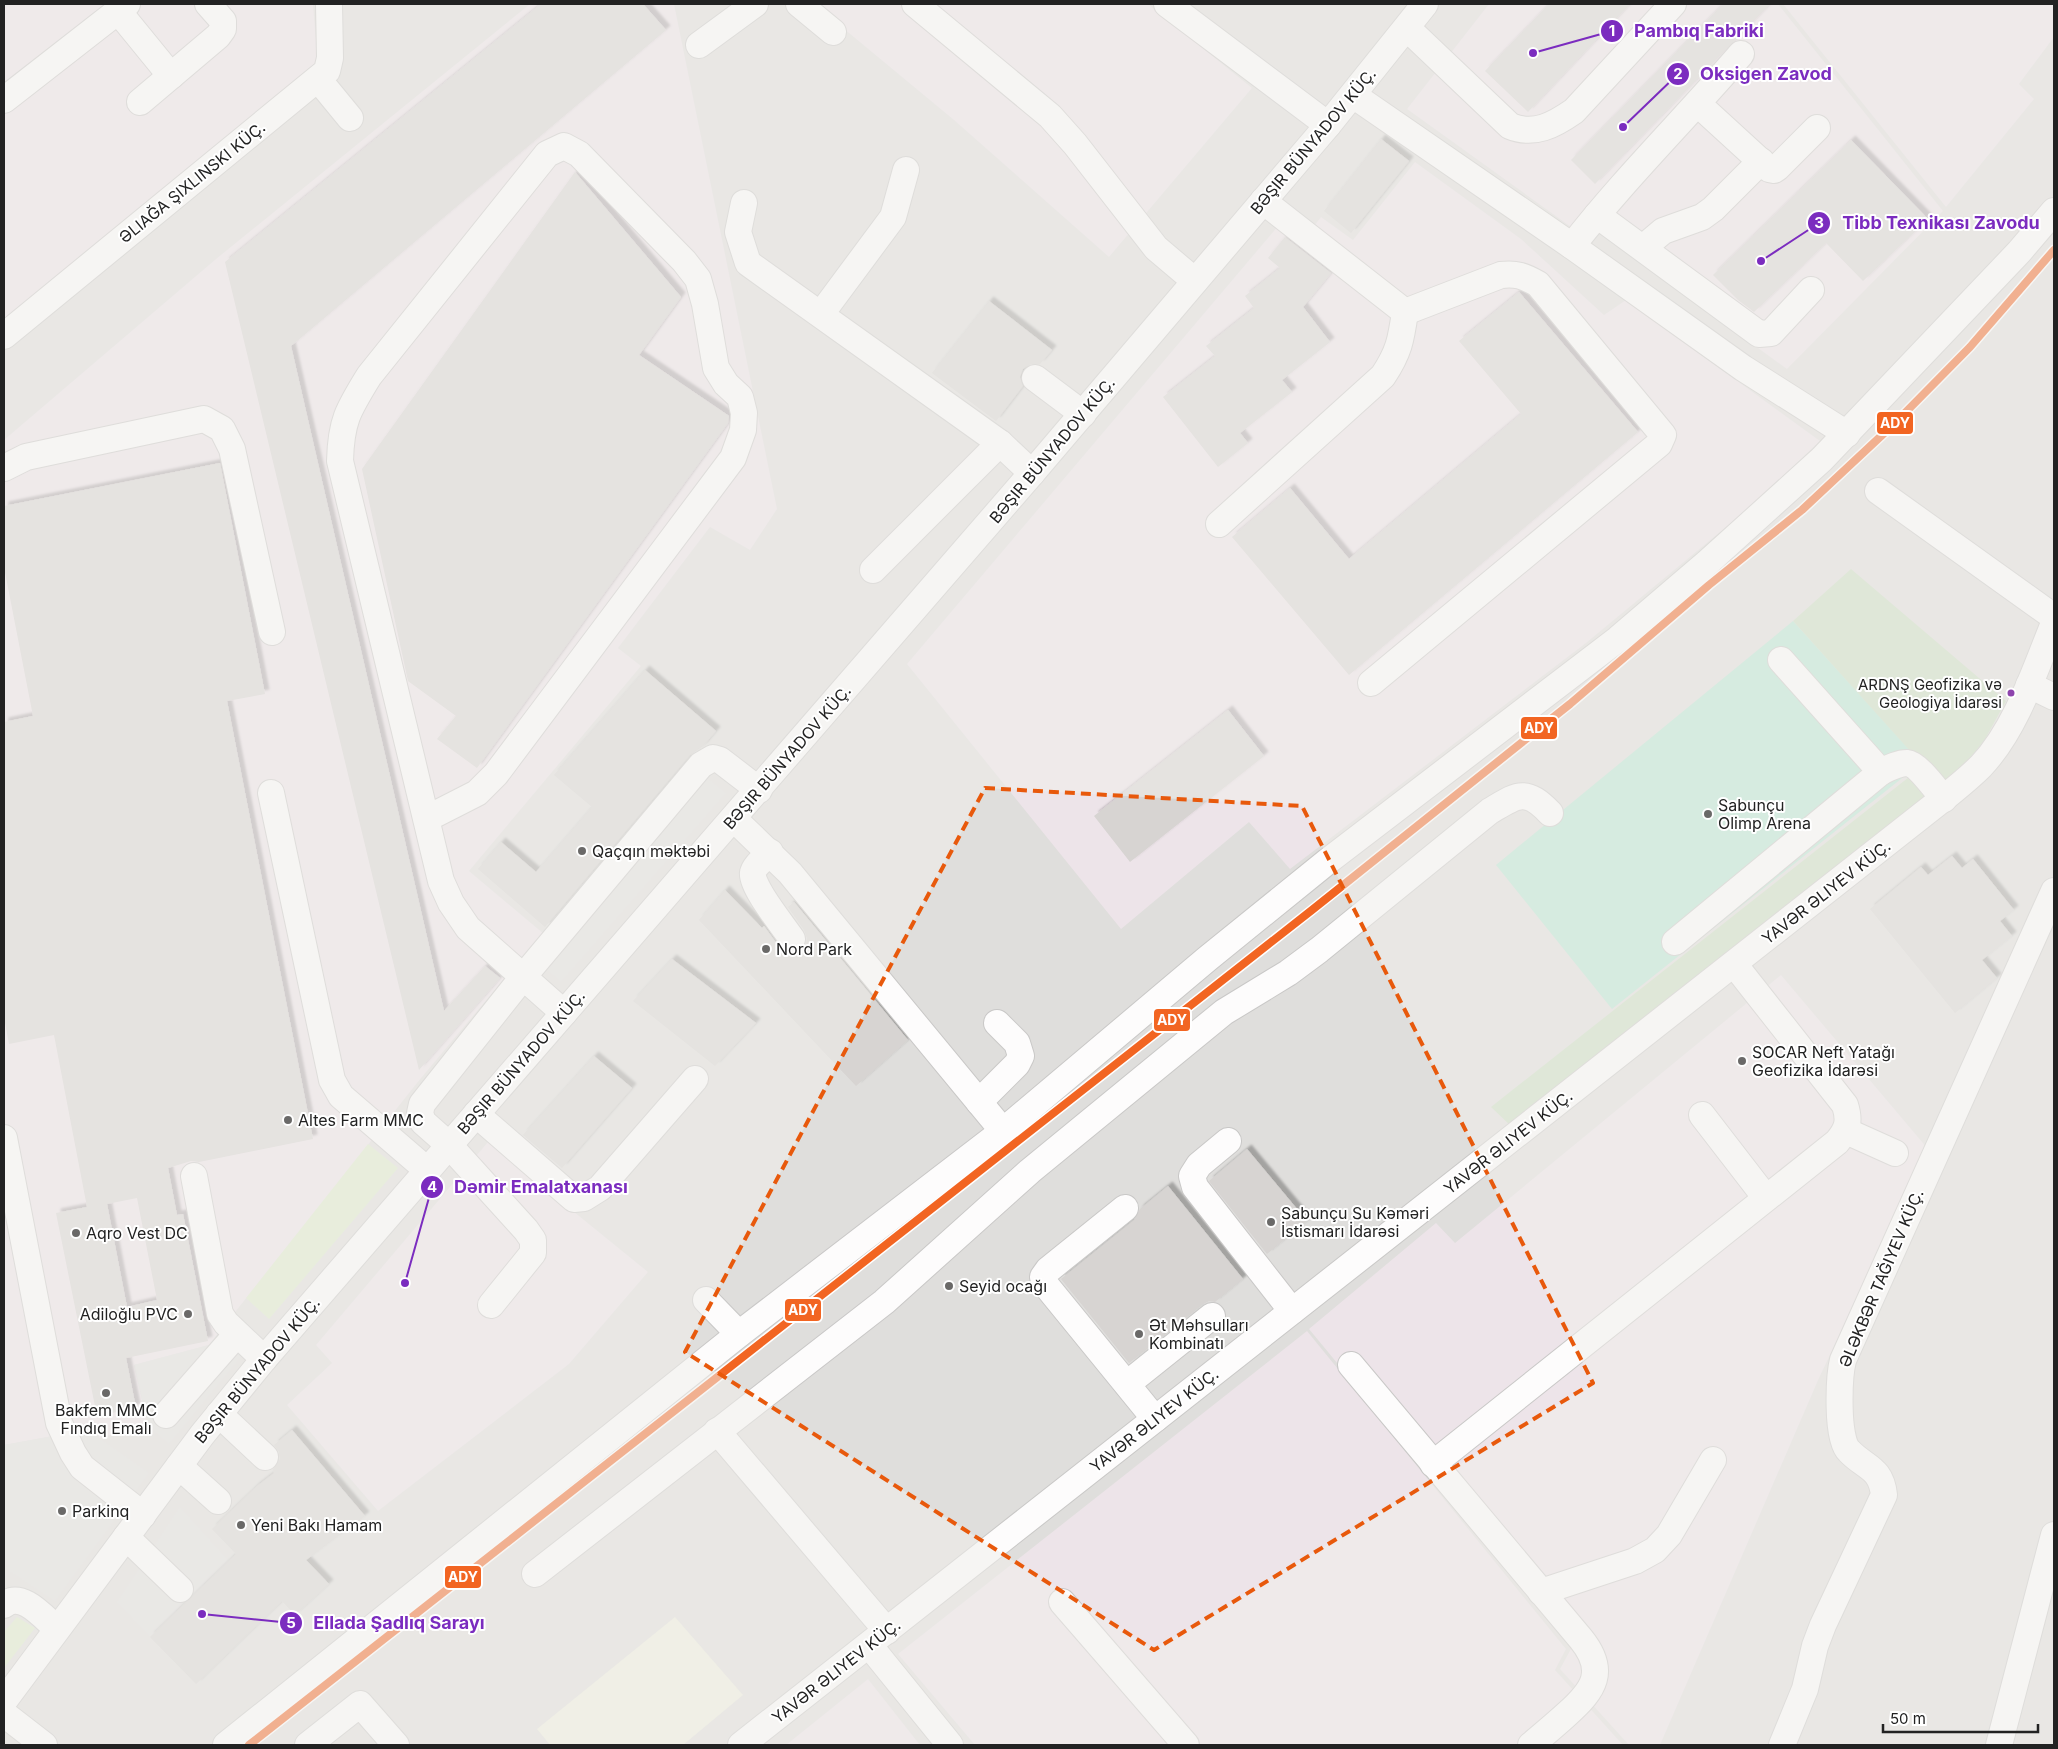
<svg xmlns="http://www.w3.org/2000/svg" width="2058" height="1749" viewBox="0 0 2058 1749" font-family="Inter,sans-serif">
	<defs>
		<filter id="shadow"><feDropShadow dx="4.5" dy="-4.5" stdDeviation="1" flood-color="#0004"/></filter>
	</defs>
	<rect width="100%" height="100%" fill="#f0eeeb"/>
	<rect fill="#dfdedc" x="4" y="4" width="2050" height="1741"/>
	<g fill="#ede4e9">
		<polygon points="4,4 313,4 318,64 4,321"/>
		<polygon points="530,4 674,4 777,509 750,550 710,527 618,648 641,666 469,871 544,934 513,968 417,1083 209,1345 134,1365 148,1426 99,1438 95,1425 64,1434 4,1445 4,440 216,259"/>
		<polygon points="814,4 1148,4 1252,88 1109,257 954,120"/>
		<polygon points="1489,4 1778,4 1943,211 1787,369 1579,218 1571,227 1407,109"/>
		<polygon points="1783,4 2054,4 2054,37 2019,84 2034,99 1946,207"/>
		<polygon points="1415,162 1521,239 1604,315 1626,300 1820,441 1749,508 1586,643 1290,869 1249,822 1121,929 907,664 1279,225 1301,243 1321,217 1353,240"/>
		<polygon points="1781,975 1928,1149 1819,1378 1660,1745 1629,1745 1560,1669 1572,1647 1309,1329 1436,1223 1455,1243"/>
		<polygon points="488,1142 648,1272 569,1364 378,1511 287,1405 332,1363 316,1345"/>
		<polygon points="1307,1331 1566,1649 1555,1670 1623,1745 975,1745 898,1654"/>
		<polygon points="868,1679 920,1745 786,1745"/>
	</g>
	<polygon fill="#efefdf" points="675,1617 743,1695 683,1745 550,1745 537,1729"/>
	<g fill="#ddeccb">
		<polygon points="368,1144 398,1168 269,1319 246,1298"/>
		<polygon points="17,1617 35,1628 4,1668 4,1632"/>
	</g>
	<polygon fill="#cbdec1" points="1851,569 2006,701 1984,741 1954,777 1512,1127 1491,1107 1923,766 1793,621"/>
	<polygon fill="#b7e6d2" points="1793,621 1921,763 1612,1009 1496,865"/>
	<g fill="#e0dfde">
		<polygon points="697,770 726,793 561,982 537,961"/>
		<polygon points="226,1323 250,1346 169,1444 148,1426 134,1365 209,1345"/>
		<polygon points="95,1425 99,1438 149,1473 55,1601 8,1570 4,1549 4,1445 64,1434"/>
		<polygon points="180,1507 229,1561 150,1637 117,1602"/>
	</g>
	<g fill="#d7d4d2" fill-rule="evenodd" filter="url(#shadow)">
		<polygon points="541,4 643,4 666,30 291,346 444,1011 485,966 500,978 419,1070 225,262"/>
		<polygon points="1549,4 1630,4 1528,112 1485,71"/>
		<polygon points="1723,4 1770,4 1595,184 1571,160"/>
		<polygon points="1381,139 1409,161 1351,233 1324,211"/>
		<polygon points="1851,140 1928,219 1863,281 1826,243 1754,312 1738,300 1713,275"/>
		<polygon points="575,172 681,297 639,355 729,416 728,423 477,768 437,739 456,716 408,681 362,469"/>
		<polygon points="1285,237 1331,273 1303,307 1330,342 1282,380 1292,392 1240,433 1248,443 1218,467 1163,397 1215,356 1206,346 1254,308 1245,296 1280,268 1268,258"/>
		<polygon points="1519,292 1638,432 1349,675 1232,537 1290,488 1349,559 1521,414 1459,341"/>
		<polygon points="989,301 1052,350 1040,364 1030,364 1023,369 1020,377 1023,386 996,421 932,373"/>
		<path d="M220,463L265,694L227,701L313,1139L199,1162L191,1161L168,1168L177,1215L183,1214L208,1341L126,1358L136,1408L97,1416L56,1213L87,1207L54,1035L9,1044L4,1017V722L33,716L4,567V506ZM137,1198L157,1300L127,1307L107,1204Z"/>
		<polygon points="645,670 716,731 703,746 690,755 545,927 478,869 501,842 536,872 592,807 554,775"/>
		<polygon points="1228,710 1264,756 1130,862 1094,816"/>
		<polygon points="1952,856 1962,868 1973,859 2014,910 2000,921 2012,936 1982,960 1997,978 1955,1013 1870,909 1921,867 1928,875"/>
		<polygon points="725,890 762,928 764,926 780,948 786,953 793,954 801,951 806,945 807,938 804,930 788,907 794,902 908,1040 856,1086 699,920"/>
		<polygon points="672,959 756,1023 715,1066 633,1001"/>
		<polygon points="594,1056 632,1088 562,1168 523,1135"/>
		<polygon points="1247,1149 1307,1221 1267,1254 1209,1181"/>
		<polygon points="1168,1186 1243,1279 1215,1302 1209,1301 1203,1304 1129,1363 1061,1279 1134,1220 1140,1209"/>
		<polygon points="292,1430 365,1516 306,1560 329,1584 295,1615 282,1601 196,1684 150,1637 236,1554 212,1529 257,1486 274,1473 273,1469 280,1460 279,1452 274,1445"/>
	</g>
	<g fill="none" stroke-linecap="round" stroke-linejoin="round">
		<g stroke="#c9c8c7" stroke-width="28">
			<g id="minor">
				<polyline points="799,4 833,32"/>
				<polyline points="915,4 1050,116 1075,144 1156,248 1195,281"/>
				<polyline points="1167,4 1328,125"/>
				<polyline points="118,11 171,76"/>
				<path d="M1407,28L1510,126C1534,136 1554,125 1574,111L1673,4"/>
				<polyline points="699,45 755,4"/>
				<polyline points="318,79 350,118"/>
				<polyline points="1353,95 1572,246 1743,368 1847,434"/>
				<polyline points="4,100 127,4"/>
				<polyline points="140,102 218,36 223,29 223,21 208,4"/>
				<polyline points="1698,104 1769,169 1774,170 1777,168 1817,128"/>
				<polyline points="744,203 738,232 748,263 1000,443 1032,473"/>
				<polyline points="1597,215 1759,334 1771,333 1811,290"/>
				<path d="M1572,246C1624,179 1685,119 1741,54"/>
				<polyline points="1643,248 1663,231 1702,217 1713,209 1761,161"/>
				<polyline points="821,314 893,217 906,170"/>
				<polyline points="4,336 327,71 330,58 329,4"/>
				<polyline points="1035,378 1083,414"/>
				<polyline points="4,468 26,457 204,419 222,429 232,449 272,632"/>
				<polyline points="1878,491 2054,617"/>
				<path d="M1219,524L1383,376C1399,352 1401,340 1405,312L1263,201"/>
				<polyline points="873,570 1000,443"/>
				<polyline points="1781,660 1881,772"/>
				<path d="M1371,683L1659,444L1663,435L1538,284C1524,276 1516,273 1501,275L1405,312"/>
				<polyline points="2029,685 2054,697"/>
				<polyline points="271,793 332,1080 341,1096 427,1170"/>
				<path d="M426,819L477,793L496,774L733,458L743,430L744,413L740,397L726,384L716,368L705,304L698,279L684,261L579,154L564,146L547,154L369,376C348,410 341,421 340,461L441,881L451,903L468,928L564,1013"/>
				<polyline points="734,819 790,873 1003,1131"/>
				<path d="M770,852C765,858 754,866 753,873C750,885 784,927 792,939"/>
				<path d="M1675,942L1881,772C1889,768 1898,763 1907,763C1918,764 1936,790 1944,799"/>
				<polyline points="979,1102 1017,1064 1021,1056 1017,1043 997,1023"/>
				<polyline points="476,1114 574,1199 584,1198 600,1188 695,1079"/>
				<polyline points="1702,1115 1766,1198"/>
				<polyline points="1846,1131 1895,1153"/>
				<polyline points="4,1138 59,1423 73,1453 82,1467 143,1515"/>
				<polyline points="1228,1141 1199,1165 1192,1176 1195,1187 1292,1311"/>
				<polyline points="194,1176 220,1314 226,1323 264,1359"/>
				<polyline points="1125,1208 1048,1270 1043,1277 1045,1284 1155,1419"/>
				<polyline points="706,1300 739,1334"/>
				<polyline points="491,1305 533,1253 533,1240 526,1230 449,1145 423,1122 420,1113 422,1104 523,977 701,765 713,758 720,760 759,790"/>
				<path d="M1351,1365L1581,1639C1607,1671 1594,1690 1567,1714C1555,1725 1543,1735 1531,1745"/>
				<polyline points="1127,1384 1212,1316"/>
				<polyline points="219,1414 265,1457"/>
				<polyline points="166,1415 237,1334"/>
				<polyline points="717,1431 887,1631"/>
				<path d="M1433,1464L1837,1142C1848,1129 1850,1121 1845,1105L1734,964"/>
				<polyline points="179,1466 218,1501"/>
				<polyline points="126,1537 180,1589"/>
				<path d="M535,1574L884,1302L1030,1171L1224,1012L1288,973L1319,950L1490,811C1517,795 1525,787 1550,813"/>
				<polyline points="1541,1592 1635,1561 1655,1550 1669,1535 1713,1460"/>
				<polyline points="1062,1602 1186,1745"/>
				<path d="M4,1605C22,1590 44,1618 57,1629"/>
				<polyline points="869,1645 950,1745"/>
				<polyline points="4,1701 202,1435 264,1359 1032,473 1328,125 1425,4"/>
				<polyline points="4,1714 44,1745"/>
				<polyline points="226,1745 739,1334 1003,1131 1207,959 1328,861 1618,639 1707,563 1822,459 2019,252 2054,211"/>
				<polyline points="308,1745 360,1704 396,1745"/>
				<path d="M741,1745L1949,794C1960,785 1971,776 1981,766C2016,729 2035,670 2054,623"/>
				<path d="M1782,1745L1805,1689L1815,1646L1823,1625L1884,1495C1881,1467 1865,1468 1849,1451C1836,1439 1839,1376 1843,1360L2054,891"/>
				<polyline points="1999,1745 2054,1535"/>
			</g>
		</g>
		<use href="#minor" stroke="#fdfcfc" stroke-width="26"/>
		<g stroke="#fff" stroke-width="11">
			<polyline id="rail-1" points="249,1745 1312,910 1570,704 1709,585 1802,510 1895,423 1970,347 2054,250"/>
		</g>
		<use href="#rail-1" stroke="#f26522" stroke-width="8"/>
	</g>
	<path d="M0 0H2058V1749H0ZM985,788L1302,806L1593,1383L1154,1650L685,1352Z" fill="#f0eeeb" fill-opacity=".55" fill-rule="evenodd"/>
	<path fill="none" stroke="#e8590c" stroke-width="4" stroke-dasharray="10 6" stroke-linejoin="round" d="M985,788L1302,806L1593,1383L1154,1650L685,1352Z"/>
	<circle fill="#8e44ad" stroke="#fff" stroke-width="2" cx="2011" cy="693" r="4.5"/>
	<g fill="#6a6968" stroke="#fff" stroke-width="2">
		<circle cx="1708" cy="814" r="5"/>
		<circle cx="582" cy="851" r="5"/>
		<circle cx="766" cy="949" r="5"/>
		<circle cx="1742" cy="1061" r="5"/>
		<circle cx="288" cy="1120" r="5"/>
		<circle cx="1271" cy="1222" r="5"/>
		<circle cx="76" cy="1233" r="5"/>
		<circle cx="949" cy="1286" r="5"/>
		<circle cx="188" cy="1314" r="5"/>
		<circle cx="1139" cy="1334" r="5"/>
		<circle cx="106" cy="1393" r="5"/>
		<circle cx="62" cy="1511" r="5"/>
		<circle cx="241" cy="1525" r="5"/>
	</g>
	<g text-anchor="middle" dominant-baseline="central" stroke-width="4" stroke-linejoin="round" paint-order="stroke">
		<g font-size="15" fill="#222" stroke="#fff" text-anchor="end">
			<text x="2002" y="684">ARDNŞ Geofizika vә<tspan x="2002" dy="18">Geologiya İdarәsi</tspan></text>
		</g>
		<g font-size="16" fill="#222" stroke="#fff">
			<text transform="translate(1313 141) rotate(-50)">BƏŞIR BÜNYADOV KÜÇ.</text>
			<text transform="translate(192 182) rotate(-39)">ƏLIAĞA ŞIXLINSKI KÜÇ.</text>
			<text transform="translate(1052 450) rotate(-50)">BƏŞIR BÜNYADOV KÜÇ.</text>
			<text transform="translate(787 757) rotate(-49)">BƏŞIR BÜNYADOV KÜÇ.</text>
			<text transform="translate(1826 892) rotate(-38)">YAVƏR ƏLIYEV KÜÇ.</text>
			<text transform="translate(521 1062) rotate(-49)">BƏŞIR BÜNYADOV KÜÇ.</text>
			<text transform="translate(1508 1142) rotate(-38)">YAVƏR ƏLIYEV KÜÇ.</text>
			<text transform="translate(1881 1278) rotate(-67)">ƏLƏKBƏR TAĞIYEV KÜÇ.</text>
			<text transform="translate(257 1370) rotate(-50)">BƏŞIR BÜNYADOV KÜÇ.</text>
			<text transform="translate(1154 1420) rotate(-38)">YAVƏR ƏLIYEV KÜÇ.</text>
			<text transform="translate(836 1671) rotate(-38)">YAVƏR ƏLIYEV KÜÇ.</text>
		</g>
		<g font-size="16" fill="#222" stroke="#fff" text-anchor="start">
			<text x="1718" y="805">Sabunçu<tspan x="1718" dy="18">Olimp Arena</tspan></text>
			<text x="592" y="851">Qaçqın məktəbi</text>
			<text x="776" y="949">Nord Park</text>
			<text x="1752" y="1052">SOCAR Neft Yatağı<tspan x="1752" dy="18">Geofizika İdarəsi</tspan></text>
			<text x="298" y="1120">Altes Farm MMC</text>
			<text x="1281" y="1213">Sabunçu Su Kəməri<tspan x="1281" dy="18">İstismarı İdarəsi</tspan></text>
			<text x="86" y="1233">Aqro Vest DC</text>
			<text x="959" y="1286">Seyid ocağı</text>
			<text x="178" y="1314" text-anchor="end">Adiloğlu PVC</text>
			<text x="1149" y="1325">Ət Məhsulları<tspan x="1149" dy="18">Kombinatı</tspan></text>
			<text x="106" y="1410" text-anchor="middle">Bakfem MMC<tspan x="106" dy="18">Fındıq Emalı</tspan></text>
			<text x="72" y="1511">Parkinq</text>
			<text x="251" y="1525">Yeni Bakı Hamam</text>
		</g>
	</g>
	<path fill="none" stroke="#7b2cbf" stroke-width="2" d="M1533 53L1612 31M1623 127L1678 74M1761 261L1819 223M405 1283L432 1187M202 1614L291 1623"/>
	<g fill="#7b2cbf" stroke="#fff" stroke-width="2">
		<circle cx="1533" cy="53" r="5"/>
		<circle cx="1623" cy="127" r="5"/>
		<circle cx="1761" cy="261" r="5"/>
		<circle cx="405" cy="1283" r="5"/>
		<circle cx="202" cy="1614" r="5"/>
		<circle cx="1612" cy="31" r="12"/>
		<circle cx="1678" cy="74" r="12"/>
		<circle cx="1819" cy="223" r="12"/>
		<circle cx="432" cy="1187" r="12"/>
		<circle cx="291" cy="1623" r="12"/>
	</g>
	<g font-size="15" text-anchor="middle" font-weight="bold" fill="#fff">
		<text x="1612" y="36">1</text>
		<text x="1678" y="79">2</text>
		<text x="1819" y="228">3</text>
		<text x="432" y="1192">4</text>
		<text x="291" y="1628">5</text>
	</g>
	<g font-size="18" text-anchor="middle" font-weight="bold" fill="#7b2cbf" stroke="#fff" stroke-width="4" stroke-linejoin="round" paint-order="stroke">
		<text x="1699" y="37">Pambıq Fabriki</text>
		<text x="1766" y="80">Oksigen Zavod</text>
		<text x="1941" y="229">Tibb Texnikası Zavodu</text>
		<text x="541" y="1193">Dəmir Emalatxanası</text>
		<text x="399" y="1629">Ellada Şadlıq Sarayı</text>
	</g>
	<g stroke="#fff" stroke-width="2">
		<rect x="1876" y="411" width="38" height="24" rx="5" fill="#f26522"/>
		<rect x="1520" y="716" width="38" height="24" rx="5" fill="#f26522"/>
		<rect x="1153" y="1008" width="38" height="24" rx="5" fill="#f26522"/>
		<rect x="784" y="1298" width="38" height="24" rx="5" fill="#f26522"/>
		<rect x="444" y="1565" width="38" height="24" rx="5" fill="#f26522"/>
	</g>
	<g font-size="14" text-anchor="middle" font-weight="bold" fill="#fff">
		<text x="1895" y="428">ADY</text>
		<text x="1539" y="733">ADY</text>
		<text x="1172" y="1025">ADY</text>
		<text x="803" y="1315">ADY</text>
		<text x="463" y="1582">ADY</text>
	</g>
	<rect width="2058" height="1749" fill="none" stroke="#222222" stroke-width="10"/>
	<path d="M1883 1724v8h155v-8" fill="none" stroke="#222222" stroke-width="2.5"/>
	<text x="1890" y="1724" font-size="15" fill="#222222" stroke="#ffffff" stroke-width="4" paint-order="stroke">50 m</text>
</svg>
